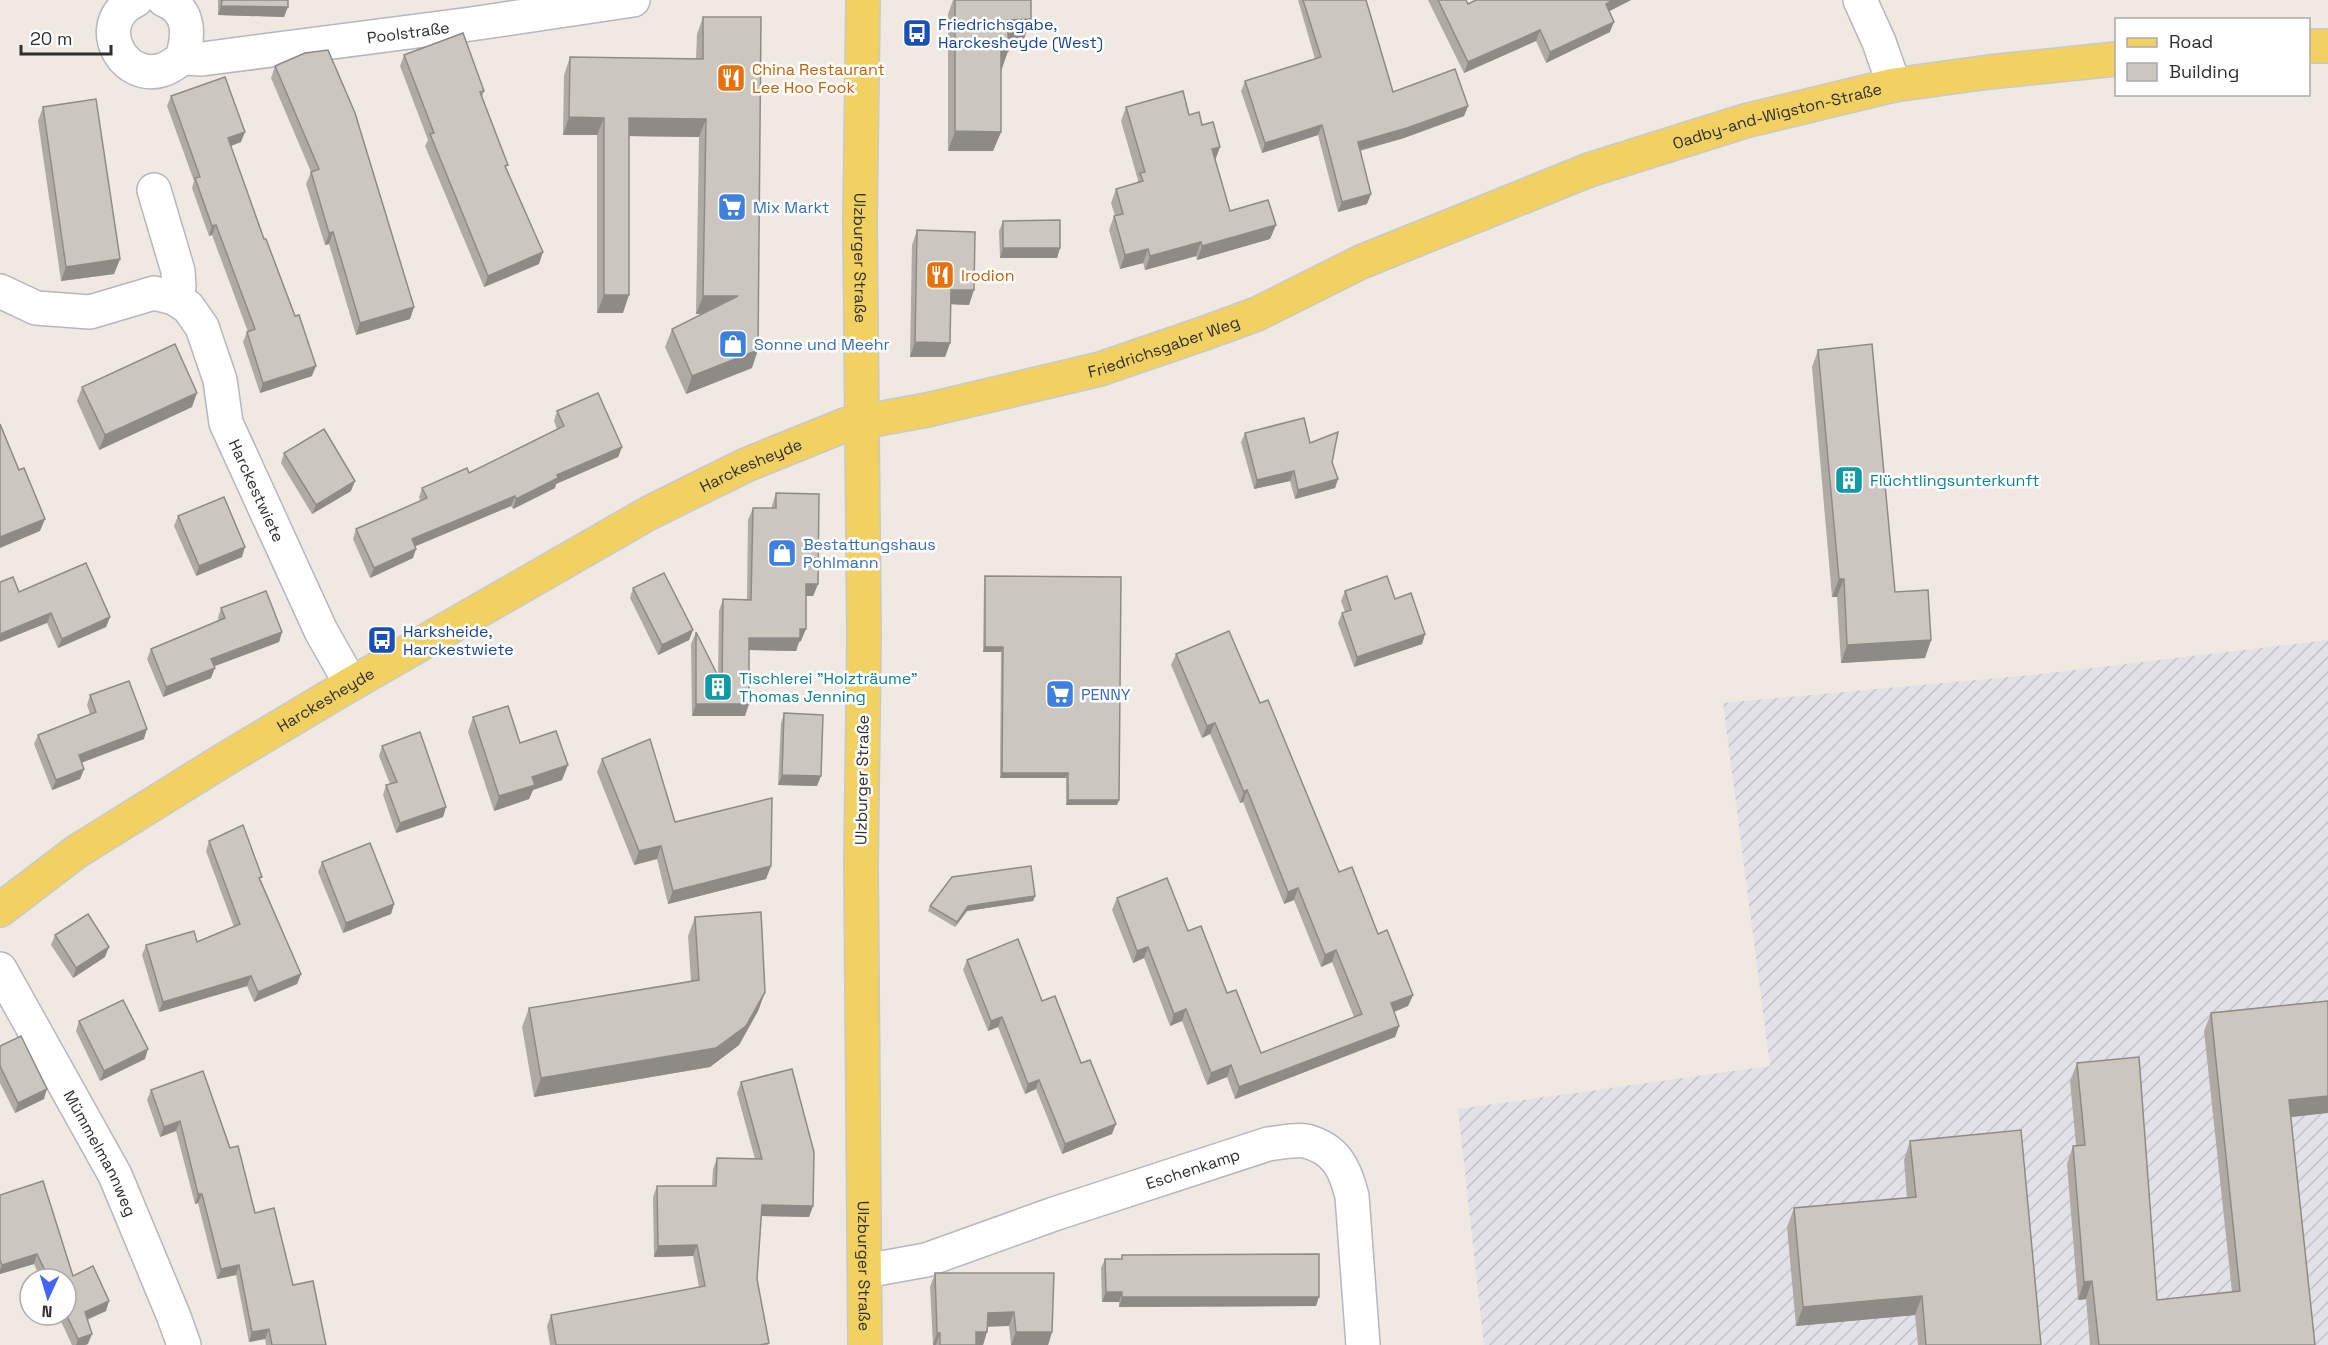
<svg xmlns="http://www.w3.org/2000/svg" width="2328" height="1345" viewBox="0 0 2328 1345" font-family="'Space Grotesk',sans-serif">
	<defs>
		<pattern id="industrial-furrows" width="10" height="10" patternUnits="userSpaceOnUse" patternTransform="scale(1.5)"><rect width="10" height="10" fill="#e3e1e8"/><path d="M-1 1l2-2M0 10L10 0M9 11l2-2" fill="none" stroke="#c3c1c7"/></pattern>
	</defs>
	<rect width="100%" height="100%" fill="#efe9e1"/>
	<polygon fill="url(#industrial-furrows)" points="2328,640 2328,1345 1484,1345 1458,1109 1770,1066 1723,703 2041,674"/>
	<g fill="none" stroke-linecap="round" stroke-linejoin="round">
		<g stroke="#b4b7c1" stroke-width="36">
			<g id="minor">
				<path d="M136,0C133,2 127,5 124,8C97,34 126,81 162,70C169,68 176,63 182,58C189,36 191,10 164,0"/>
				<polyline points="1860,0 1879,42 1894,85"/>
				<path id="s1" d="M182,58L202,59L471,24L633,0"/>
				<polyline points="154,190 178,271 179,287 174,298"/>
				<path id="s2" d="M0,291L36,308L90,312L154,293L174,298L188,307L202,327L220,380L226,423L321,631L351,684"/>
				<path id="s3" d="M0,969L115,1175L174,1317L184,1345"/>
				<path id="s4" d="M865,1271L926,1260L1054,1214L1268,1144C1279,1143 1295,1139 1306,1141C1336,1149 1345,1168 1352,1196L1363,1345"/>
			</g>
		</g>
		<g stroke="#c9c9c9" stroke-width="36">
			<g id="major">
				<path id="s5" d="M863,0L860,221L864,637L861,865L865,1345"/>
				<polyline points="2308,46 2328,46"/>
				<path id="s6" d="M0,910L76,852L222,761L351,684L649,513L746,465L845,425L927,410L1100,369L1205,333L1257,314L1361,262L1589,170L1745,121L1894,85L1989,72L2116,59"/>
			</g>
		</g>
		<use href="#minor" stroke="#fff" stroke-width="33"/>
		<use href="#major" stroke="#f2d163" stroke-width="33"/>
	</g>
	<g fill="#afaba4">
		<polygon points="218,0 288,0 284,17 218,15"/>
		<polygon points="953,0 1031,0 1031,19 1024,39 1008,40 1008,51 1001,71 1001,132 993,151 948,151 948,14"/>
		<polygon points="1298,0 1366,0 1393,92 1468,106 1464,116 1404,138 1360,151 1367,204 1338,212 1318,135 1262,153 1241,91 1245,81 1315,59"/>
		<polygon points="1428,0 1466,0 1468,4 1476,0 1631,0 1609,11 1610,32 1546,63 1536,41 1464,73"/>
		<polygon points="703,17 752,368 686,394 665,347 672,329 702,314 696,314 699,137 629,136 623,313 597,313 597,135 563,135 564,75 570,57 696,59 697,34"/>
		<polygon points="404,55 484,91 482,97 539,264 484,287 425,146 428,140 400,66"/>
		<polygon points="275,66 414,307 410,319 356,335 329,244 325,245 306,184 311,172 271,78"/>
		<polygon points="171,96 241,142 231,146 312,376 260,393 243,342 247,332 248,332 212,235 209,236 192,188 194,181 167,106"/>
		<polygon points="43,107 120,259 114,274 61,281 38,121"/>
		<polygon points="1126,107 1189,115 1202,125 1215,160 1230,211 1276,225 1270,239 1197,260 1196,256 1145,270 1143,263 1120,269 1109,230 1114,216 1115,216 1111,203 1116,189 1137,183 1138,180 1121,121"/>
		<polygon points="1003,221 1060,248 1057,258 1000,258 999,231"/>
		<polygon points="917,230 969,305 951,304 950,343 945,357 910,357 912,245"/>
		<polygon points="1818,350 1895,592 1931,640 1925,658 1841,663 1837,597 1832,597 1812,367"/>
		<polygon points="82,387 192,407 99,450 77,401"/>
		<polygon points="557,411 622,447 618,457 556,484 555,488 513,509 511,506 415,546 413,558 370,578 353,539 356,529 420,501 419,497 422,488 469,473 557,429 554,421"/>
		<polygon points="1245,433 1310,443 1332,462 1338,479 1335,488 1295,499 1290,481 1254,489 1241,442"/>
		<polygon points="284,453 351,491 312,514 281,463"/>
		<polygon points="776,493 818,584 813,596 806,596 801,641 799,642 796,651 749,650 745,716 692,716 691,644 696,632 718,676 719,611 723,599 747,599 748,520 753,508 772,508 772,505"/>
		<polygon points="178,516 242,557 196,576 174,526"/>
		<polygon points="985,576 1119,800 1117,805 1066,805 1066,778 1000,778 1001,652 983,652 984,581"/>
		<polygon points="633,588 693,630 689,640 658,655 630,598"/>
		<polygon points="1345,591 1395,599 1425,634 1422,644 1354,667 1338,623 1342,613 1345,612 1341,601"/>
		<polygon points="19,592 110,617 106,627 58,648 47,623"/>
		<polygon points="221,608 282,632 279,642 214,666 211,678 163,697 147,659 151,649 219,621 218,618"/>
		<polygon points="1176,654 1260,703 1339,872 1378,934 1413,995 1408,1006 1394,1012 1399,1026 1395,1037 1235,1099 1227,1077 1207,1085 1182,1021 1170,1026 1144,958 1133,963 1112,910 1117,898 1188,931 1227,993 1261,1053 1354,1017 1332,962 1321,967 1294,900 1284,904 1243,802 1240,803 1210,734 1202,738 1171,665"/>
		<polygon points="90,695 144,739 81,763 84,769 80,779 52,790 34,744 38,735 90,714 87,705"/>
		<polygon points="784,713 817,786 778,785 781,723"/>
		<polygon points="473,717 520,743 562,780 533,790 529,799 494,811 468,732"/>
		<polygon points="382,746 446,807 443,817 396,833 383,795 386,785 390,784 379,756"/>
		<polygon points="602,759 675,822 771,866 766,879 668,904 657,859 634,865 597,772"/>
		<polygon points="209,841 261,880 301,974 297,984 254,1002 247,986 159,1012 142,955 146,945 197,942 234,927 206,851"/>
		<polygon points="322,862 394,904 391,914 343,933 318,872"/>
		<polygon points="1035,896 1033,901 967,911 955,927 928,911 930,906"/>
		<polygon points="695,917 765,992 758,1011 739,1045 710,1067 534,1097 522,1027 529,1008 691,981 688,936"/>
		<polygon points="55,935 105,957 73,978 51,945"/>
		<polygon points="967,960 1042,1001 1081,1063 1112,1134 1062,1154 1036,1089 1025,1094 998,1027 988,1031 963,970"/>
		<polygon points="2211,1013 2291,1117 2315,1345 2090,1345 2086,1299 2078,1300 2067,1164 2073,1146 2076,1145 2070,1081 2077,1063 2157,1300 2232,1292 2204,1031"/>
		<polygon points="79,1021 145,1059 100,1081 76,1031"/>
		<polygon points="0,1046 44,1099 15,1113 0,1083"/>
		<polygon points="741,1082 813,1206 809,1217 761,1216 757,1279 769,1343 768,1345 550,1345 547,1326 551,1315 699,1287 693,1256 654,1257 653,1197 657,1186 712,1186 713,1169 717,1158 755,1159 737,1093"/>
		<polygon points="151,1090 230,1148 255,1213 326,1345 266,1345 265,1339 249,1342 236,1275 217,1279 198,1203 195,1204 176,1131 160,1137 147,1100"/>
		<polygon points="1910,1141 2041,1345 1918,1345 1915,1315 1796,1326 1787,1227 1794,1208 1907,1198 1904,1160"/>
		<polygon points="0,1195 106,1311 87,1320 88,1344 85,1345 72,1345 58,1315 66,1315 66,1279 41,1279 34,1264 0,1274"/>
		<polygon points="1122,1255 1316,1306 1119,1307 1119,1302 1102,1302 1101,1268 1105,1259 1121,1259"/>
		<polygon points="935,1273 1052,1332 1048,1345 1011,1345 1009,1326 988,1326 983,1345 933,1345 930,1287"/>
	</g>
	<g fill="#8e8b86">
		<polygon points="1613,0 1631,0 1602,15 1606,4"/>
		<polygon points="221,6 288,7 284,17 218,15"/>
		<polygon points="1031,19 1024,39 1001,40 1008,20"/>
		<polygon points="1614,22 1610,32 1546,63 1550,52"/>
		<polygon points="1540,30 1536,41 1464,73 1468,62"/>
		<polygon points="1001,51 1008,51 1001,71"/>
		<polygon points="1468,106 1464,116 1404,138 1354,152 1358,142"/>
		<polygon points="569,117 604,118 597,135 563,135"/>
		<polygon points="629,118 706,119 699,137 623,136"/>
		<polygon points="1322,125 1318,135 1262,153 1265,143"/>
		<polygon points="955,131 1001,132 993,151 948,151"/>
		<polygon points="245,132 241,142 225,148 228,138"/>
		<polygon points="1220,147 1215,161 1212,149"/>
		<polygon points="1371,194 1367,204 1338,212 1342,202"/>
		<polygon points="216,225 212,235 209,236 212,226"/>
		<polygon points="1276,225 1270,239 1197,260 1202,246"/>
		<polygon points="333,232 329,244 325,245 329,233"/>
		<polygon points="1201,242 1196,256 1145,270 1150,256"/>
		<polygon points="1003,248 1060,248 1057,258 1000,258"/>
		<polygon points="1148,249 1143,263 1120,269 1125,255"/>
		<polygon points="543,252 539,264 484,287 488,276"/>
		<polygon points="120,259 114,274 61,281 66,267"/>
		<polygon points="951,290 974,290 969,305 946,304"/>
		<polygon points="604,295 629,295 623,313 597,313"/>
		<polygon points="703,296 738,296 731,314 696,314"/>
		<polygon points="414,307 410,319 356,335 360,323"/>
		<polygon points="915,342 950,343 945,357 910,357"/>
		<polygon points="758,350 752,368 686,394 692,376"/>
		<polygon points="316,366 312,376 260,393 263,383"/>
		<polygon points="197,393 192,407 99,450 105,435"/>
		<polygon points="622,447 618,457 556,484 555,488 513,509 516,499 557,475"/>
		<polygon points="1294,471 1290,481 1254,489 1257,480"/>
		<polygon points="1338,479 1335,488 1295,499 1298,490"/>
		<polygon points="355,481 351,491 312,514 316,505"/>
		<polygon points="515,496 511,506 409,549 412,539"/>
		<polygon points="45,519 40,531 0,548 0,537"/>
		<polygon points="245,547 242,557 196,576 199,566"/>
		<polygon points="416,549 413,558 370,578 374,568"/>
		<polygon points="1839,579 1844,579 1837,597 1832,597"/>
		<polygon points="806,584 818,584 813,596 802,596"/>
		<polygon points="51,613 47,623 0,642 0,634"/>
		<polygon points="110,617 106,627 58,648 62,639"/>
		<polygon points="800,629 806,629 801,641 799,642 796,651 745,650 749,638"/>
		<polygon points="693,630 689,640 658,655 662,645"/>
		<polygon points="282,632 279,642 207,669 211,659"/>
		<polygon points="1425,634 1422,644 1354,667 1357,657"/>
		<polygon points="1931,640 1925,658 1841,663 1847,645"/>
		<polygon points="985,647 1003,647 1001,652 983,652"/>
		<polygon points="215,668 211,678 163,697 166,687"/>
		<polygon points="696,704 749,704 745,716 692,716"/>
		<polygon points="1215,723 1210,734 1202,738 1207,726"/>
		<polygon points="147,729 144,739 75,765 79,755"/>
		<polygon points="568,765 562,780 533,790 529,799 494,811 499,796 532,777"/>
		<polygon points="84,769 80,779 52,790 56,780"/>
		<polygon points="1002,773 1068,773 1066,778 1000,778"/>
		<polygon points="782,775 821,776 817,786 778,785"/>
		<polygon points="1247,790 1243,802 1240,803 1244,792"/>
		<polygon points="1068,800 1119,800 1117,805 1066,805"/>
		<polygon points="446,807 443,817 396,833 400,823"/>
		<polygon points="661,846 657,859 634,865 639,851"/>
		<polygon points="771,866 766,879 668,904 673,891"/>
		<polygon points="1298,888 1294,900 1284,904 1288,892"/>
		<polygon points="1035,896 1033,901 967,911 955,927 957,922 968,906"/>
		<polygon points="394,904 391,914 343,933 346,923"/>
		<polygon points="109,947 105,957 73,978 76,968"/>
		<polygon points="1148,947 1144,958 1133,963 1137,951"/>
		<polygon points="1336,950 1332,962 1321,967 1325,955"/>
		<polygon points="301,974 297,984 254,1002 258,992"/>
		<polygon points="251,976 247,986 159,1012 163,1002"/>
		<polygon points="765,992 758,1011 739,1045 710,1067 534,1097 541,1078"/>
		<polygon points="1413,995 1408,1006 1386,1015 1391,1003"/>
		<polygon points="1186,1009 1182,1021 1170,1026 1174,1014"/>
		<polygon points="1002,1017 998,1027 988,1031 991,1021"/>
		<polygon points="1399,1026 1395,1037 1235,1099 1239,1087"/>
		<polygon points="148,1049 145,1059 100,1081 104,1071"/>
		<polygon points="1231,1065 1227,1077 1207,1085 1211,1073"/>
		<polygon points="1039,1080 1036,1089 1025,1094 1028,1084"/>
		<polygon points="47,1089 44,1099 15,1113 18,1103"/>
		<polygon points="2328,1096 2328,1113 2283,1118 2289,1100"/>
		<polygon points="180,1121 176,1131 160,1137 164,1127"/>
		<polygon points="1116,1124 1112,1134 1062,1154 1065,1144"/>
		<polygon points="198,1194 202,1194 198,1203 195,1204"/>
		<polygon points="762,1205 813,1206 809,1217 758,1216"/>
		<polygon points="697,1245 693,1256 654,1257 658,1246"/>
		<polygon points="37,1254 34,1264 0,1274 0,1270 2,1265"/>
		<polygon points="239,1265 236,1275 217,1279 221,1269"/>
		<polygon points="2092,1281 2086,1299 2078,1300 2084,1282"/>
		<polygon points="1106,1292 1122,1292 1119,1302 1102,1302"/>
		<polygon points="1922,1296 1915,1315 1796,1326 1803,1307"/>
		<polygon points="1122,1297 1319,1297 1316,1306 1119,1307"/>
		<polygon points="109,1301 106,1311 81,1322 85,1312"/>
		<polygon points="1014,1312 1009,1326 983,1327 988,1313"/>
		<polygon points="269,1329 265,1339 249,1342 252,1332"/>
		<polygon points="976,1332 987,1332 983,1345 971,1345"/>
		<polygon points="1016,1332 1052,1332 1048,1345 1011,1345"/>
		<polygon points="937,1333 940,1333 936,1345 933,1345"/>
		<polygon points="92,1334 88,1344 85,1345 76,1345 78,1339"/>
	</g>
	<g fill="#cbc7bf" stroke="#8e8b86" stroke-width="1.5">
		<polygon points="222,0 288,0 288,7 221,6"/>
		<polygon points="955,0 1031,0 1031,19 1008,20 1008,51 1001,51 1001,132 955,131"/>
		<polygon points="1303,0 1366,0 1393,92 1455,69 1468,106 1407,128 1358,142 1371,194 1342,202 1322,125 1265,143 1245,81 1321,57"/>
		<polygon points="1438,0 1466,0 1468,4 1476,0 1613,0 1606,4 1614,22 1550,52 1540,30 1468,62"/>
		<polygon points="703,17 761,17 758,350 692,376 672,329 738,296 703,296 706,119 629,118 629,295 604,295 604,118 569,117 570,57 703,59"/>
		<polygon points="463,33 484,91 480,92 508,165 505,166 543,252 488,276 430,134 434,133 404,55"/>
		<polygon points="328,50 355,113 414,307 360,323 333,232 329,233 311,172 319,169 275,66 305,53"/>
		<polygon points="225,77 245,132 228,138 264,239 266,239 295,316 299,315 316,366 263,383 247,332 255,329 216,225 212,226 195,178 200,177 171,96"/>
		<polygon points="1183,91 1189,115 1199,112 1202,125 1213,122 1220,147 1212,149 1230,211 1268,200 1276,225 1202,246 1201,242 1150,256 1148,249 1125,255 1114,216 1123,214 1116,189 1143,181 1140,173 1145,172 1126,107"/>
		<polygon points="96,99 120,259 66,267 43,107"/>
		<polygon points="1060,220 1060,248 1003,248 1003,221"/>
		<polygon points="917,230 975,232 974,290 951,290 950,343 915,342"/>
		<polygon points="175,344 197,393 105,435 82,387"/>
		<polygon points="1872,344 1895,592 1928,590 1931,640 1847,645 1844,579 1839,579 1818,350"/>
		<polygon points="598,393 622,447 557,475 558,478 516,499 515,496 412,539 416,549 374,568 356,529 427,498 422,488 467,468 469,473 564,426 557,411"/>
		<polygon points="1304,418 1310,443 1338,432 1332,462 1338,479 1298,490 1294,471 1257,480 1245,433"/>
		<polygon points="0,424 19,470 24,468 45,519 0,537"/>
		<polygon points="324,429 355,481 316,505 284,453"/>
		<polygon points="776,493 819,494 818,584 806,584 806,629 800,629 800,638 749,638 749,704 696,704 696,632 722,684 723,599 751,600 753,508 776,508"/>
		<polygon points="224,497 245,547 199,566 178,516"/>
		<polygon points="86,563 110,617 62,639 51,613 0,634 0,582 13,577 19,592"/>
		<polygon points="664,573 693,630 662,645 633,588"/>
		<polygon points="985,576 1121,577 1119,800 1068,800 1068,773 1002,773 1003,647 985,647"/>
		<polygon points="1387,576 1395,599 1411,593 1425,634 1357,657 1342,613 1351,610 1345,591"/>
		<polygon points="266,591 282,632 211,659 215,668 166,687 151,649 225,618 221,608"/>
		<polygon points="1229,631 1260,703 1268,700 1339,872 1352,867 1378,934 1387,930 1413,995 1391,1003 1399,1026 1239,1087 1231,1065 1211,1073 1186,1009 1174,1014 1148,947 1137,951 1117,898 1167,878 1188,931 1201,926 1227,993 1236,990 1261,1053 1362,1014 1336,950 1325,955 1298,888 1288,892 1247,790 1244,792 1215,723 1207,726 1176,654"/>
		<polygon points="129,681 147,729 79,755 84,769 56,780 38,735 96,712 90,695"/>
		<polygon points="508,706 520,743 556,731 568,765 532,777 535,785 499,796 473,717"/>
		<polygon points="784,713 823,715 821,776 782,775"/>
		<polygon points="420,732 446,807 400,823 386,785 397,782 382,746"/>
		<polygon points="650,739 675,822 772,798 771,866 673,891 661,846 639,851 602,759"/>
		<polygon points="243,825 262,877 259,878 301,974 258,992 251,976 163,1002 146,945 194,931 197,942 240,924 209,841"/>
		<polygon points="370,843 394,904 346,923 322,862"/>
		<polygon points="1031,866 1035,896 968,906 957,922 930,906 952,877"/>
		<polygon points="761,912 765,992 746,1026 716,1048 541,1078 529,1008 699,980 695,917"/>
		<polygon points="88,914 109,947 76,968 55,935"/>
		<polygon points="1018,939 1042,1001 1055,996 1081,1063 1090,1060 1116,1124 1065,1144 1039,1080 1028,1084 1002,1017 991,1021 967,960"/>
		<polygon points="123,1000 148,1049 104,1071 79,1021"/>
		<polygon points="2328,1001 2328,1096 2289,1100 2315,1345 2099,1345 2092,1281 2084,1282 2073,1146 2085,1145 2077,1063 2139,1057 2157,1300 2240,1291 2211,1013"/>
		<polygon points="21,1036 47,1089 18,1103 0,1066 0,1046"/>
		<polygon points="792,1069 814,1152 813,1206 762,1205 757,1279 769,1343 760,1345 556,1345 551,1315 705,1286 697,1245 658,1246 657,1186 716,1186 717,1158 762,1159 741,1082"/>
		<polygon points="203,1071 230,1148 238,1146 255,1213 274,1208 293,1285 313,1281 326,1345 272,1345 269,1329 252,1332 239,1265 221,1269 202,1194 198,1194 180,1121 164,1127 151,1090"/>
		<polygon points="2021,1130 2041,1345 1926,1345 1922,1296 1803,1307 1794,1208 1916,1197 1910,1141"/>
		<polygon points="43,1181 73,1276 93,1266 109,1301 85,1312 92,1334 78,1339 66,1314 66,1279 49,1279 37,1254 2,1265 0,1260 0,1195"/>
		<polygon points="1319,1254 1319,1297 1122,1297 1122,1292 1106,1292 1105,1259 1122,1259 1122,1255"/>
		<polygon points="935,1273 1054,1273 1052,1332 1016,1332 1014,1312 988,1313 987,1332 976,1332 976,1345 940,1345 940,1333 937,1333"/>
	</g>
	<defs>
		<g id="bus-square" transform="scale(1.5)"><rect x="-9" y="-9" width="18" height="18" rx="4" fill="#1a4fb4" stroke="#fff"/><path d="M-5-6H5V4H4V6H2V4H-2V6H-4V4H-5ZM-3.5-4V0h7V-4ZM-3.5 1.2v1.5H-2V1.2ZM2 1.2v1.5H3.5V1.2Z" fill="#fff"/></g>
		<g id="restaurant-square" transform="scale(1.5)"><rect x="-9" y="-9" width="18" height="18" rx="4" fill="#e8710a" stroke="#fff"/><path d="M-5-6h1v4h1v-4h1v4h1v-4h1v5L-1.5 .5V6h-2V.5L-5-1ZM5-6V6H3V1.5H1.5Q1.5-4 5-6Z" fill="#fff"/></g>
		<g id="supermarket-square" transform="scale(1.5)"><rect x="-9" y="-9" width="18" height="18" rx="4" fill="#3f7fe0" stroke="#fff"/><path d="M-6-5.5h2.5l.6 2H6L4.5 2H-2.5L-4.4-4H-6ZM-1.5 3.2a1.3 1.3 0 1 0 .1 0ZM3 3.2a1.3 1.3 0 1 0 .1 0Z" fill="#fff"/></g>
		<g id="shop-square" transform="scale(1.5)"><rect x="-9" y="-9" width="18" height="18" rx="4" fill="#3f7fe0" stroke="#fff"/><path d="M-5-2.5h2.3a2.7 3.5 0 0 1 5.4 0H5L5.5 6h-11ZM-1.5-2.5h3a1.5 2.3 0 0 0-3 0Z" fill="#fff"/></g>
		<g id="building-square" transform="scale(1.5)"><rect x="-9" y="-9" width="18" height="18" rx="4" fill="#0f9aa8" stroke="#fff"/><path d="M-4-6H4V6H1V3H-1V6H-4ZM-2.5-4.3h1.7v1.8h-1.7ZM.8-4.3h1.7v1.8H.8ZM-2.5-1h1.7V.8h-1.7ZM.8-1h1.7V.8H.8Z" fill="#fff"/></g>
	</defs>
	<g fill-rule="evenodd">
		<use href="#bus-square" x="917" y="33"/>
		<use href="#restaurant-square" x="731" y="78"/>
		<use href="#supermarket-square" x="732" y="207"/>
		<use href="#restaurant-square" x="940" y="275"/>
		<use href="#shop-square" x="733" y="344"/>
		<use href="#building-square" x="1849" y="480"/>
		<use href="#shop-square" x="782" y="553"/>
		<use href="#bus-square" x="382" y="640"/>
		<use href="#building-square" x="718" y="687"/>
		<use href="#supermarket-square" x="1060" y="694"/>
	</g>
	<g text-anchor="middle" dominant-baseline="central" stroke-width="5" stroke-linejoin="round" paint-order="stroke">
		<g font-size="16" fill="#164399" stroke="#fff" text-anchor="start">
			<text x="938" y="24">Friedrichsgabe,<tspan x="938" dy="18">Harckesheyde (West)</tspan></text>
			<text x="403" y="631">Harksheide,<tspan x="403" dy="18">Harckestwiete</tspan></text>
		</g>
		<g font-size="16" fill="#2e2e2e" stroke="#fff">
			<text stroke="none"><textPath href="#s1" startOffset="228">Poolstraße</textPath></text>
			<text stroke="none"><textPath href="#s6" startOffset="1962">Oadby-and-Wigston-Straße</textPath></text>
			<text stroke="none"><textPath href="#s5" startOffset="258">Ulzburger Straße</textPath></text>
			<text stroke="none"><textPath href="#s6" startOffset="1305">Friedrichsgaber Weg</textPath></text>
			<text stroke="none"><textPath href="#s6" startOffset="874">Harckesheyde</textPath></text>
			<text stroke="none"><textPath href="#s2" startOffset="396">Harckestwiete</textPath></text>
			<text stroke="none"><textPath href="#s6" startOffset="388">Harckesheyde</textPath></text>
			<text transform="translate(862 780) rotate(-89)">Ulzburger Straße</text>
			<text stroke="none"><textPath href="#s3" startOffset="210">Mümmelmannweg</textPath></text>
			<text stroke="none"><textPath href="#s4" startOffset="344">Eschenkamp</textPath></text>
			<text stroke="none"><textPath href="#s5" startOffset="1266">Ulzburger Straße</textPath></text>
		</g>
		<g font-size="16" fill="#c56008" stroke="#fff" text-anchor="start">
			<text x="752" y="69">China Restaurant<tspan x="752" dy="18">Lee Hoo Fook</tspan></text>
			<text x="961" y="275">Irodion</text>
		</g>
		<g font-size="16" fill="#366cbe" stroke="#fff" text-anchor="start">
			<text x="753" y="207">Mix Markt</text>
			<text x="754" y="344">Sonne und Meehr</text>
			<text x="803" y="544">Bestattungshaus<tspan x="803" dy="18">Pohlmann</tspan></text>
			<text x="1081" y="694">PENNY</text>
		</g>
		<g font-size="16" fill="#0d838f" stroke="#fff" text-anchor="start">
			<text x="1870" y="480">Flüchtlingsunterkunft</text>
			<text x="739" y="678">Tischlerei "Holzträume"<tspan x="739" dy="18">Thomas Jenning</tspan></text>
		</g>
	</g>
	<rect x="2115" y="18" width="195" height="78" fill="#ffffff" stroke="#ababab" stroke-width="1.5"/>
	<rect x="2127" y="38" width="30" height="9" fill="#f2d163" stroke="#ababab" stroke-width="1.5"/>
	<text x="2169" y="48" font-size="18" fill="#2e2e2e">Road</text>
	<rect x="2127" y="63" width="30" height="18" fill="#cbc7bf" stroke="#ababab" stroke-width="1.5"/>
	<text x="2169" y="78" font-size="18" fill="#2e2e2e">Building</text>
	<g transform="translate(48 1297) rotate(184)"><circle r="28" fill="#ffffff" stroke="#ababab" stroke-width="1.5"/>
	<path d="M0-4.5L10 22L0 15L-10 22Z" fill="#4264fb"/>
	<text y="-9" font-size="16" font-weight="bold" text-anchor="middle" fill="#2e2e2e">N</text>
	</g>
	<path d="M21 45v9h90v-9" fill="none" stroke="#2e2e2e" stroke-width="3"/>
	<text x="30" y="45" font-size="18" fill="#2e2e2e" stroke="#ffffff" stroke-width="4.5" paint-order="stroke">20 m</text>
</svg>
